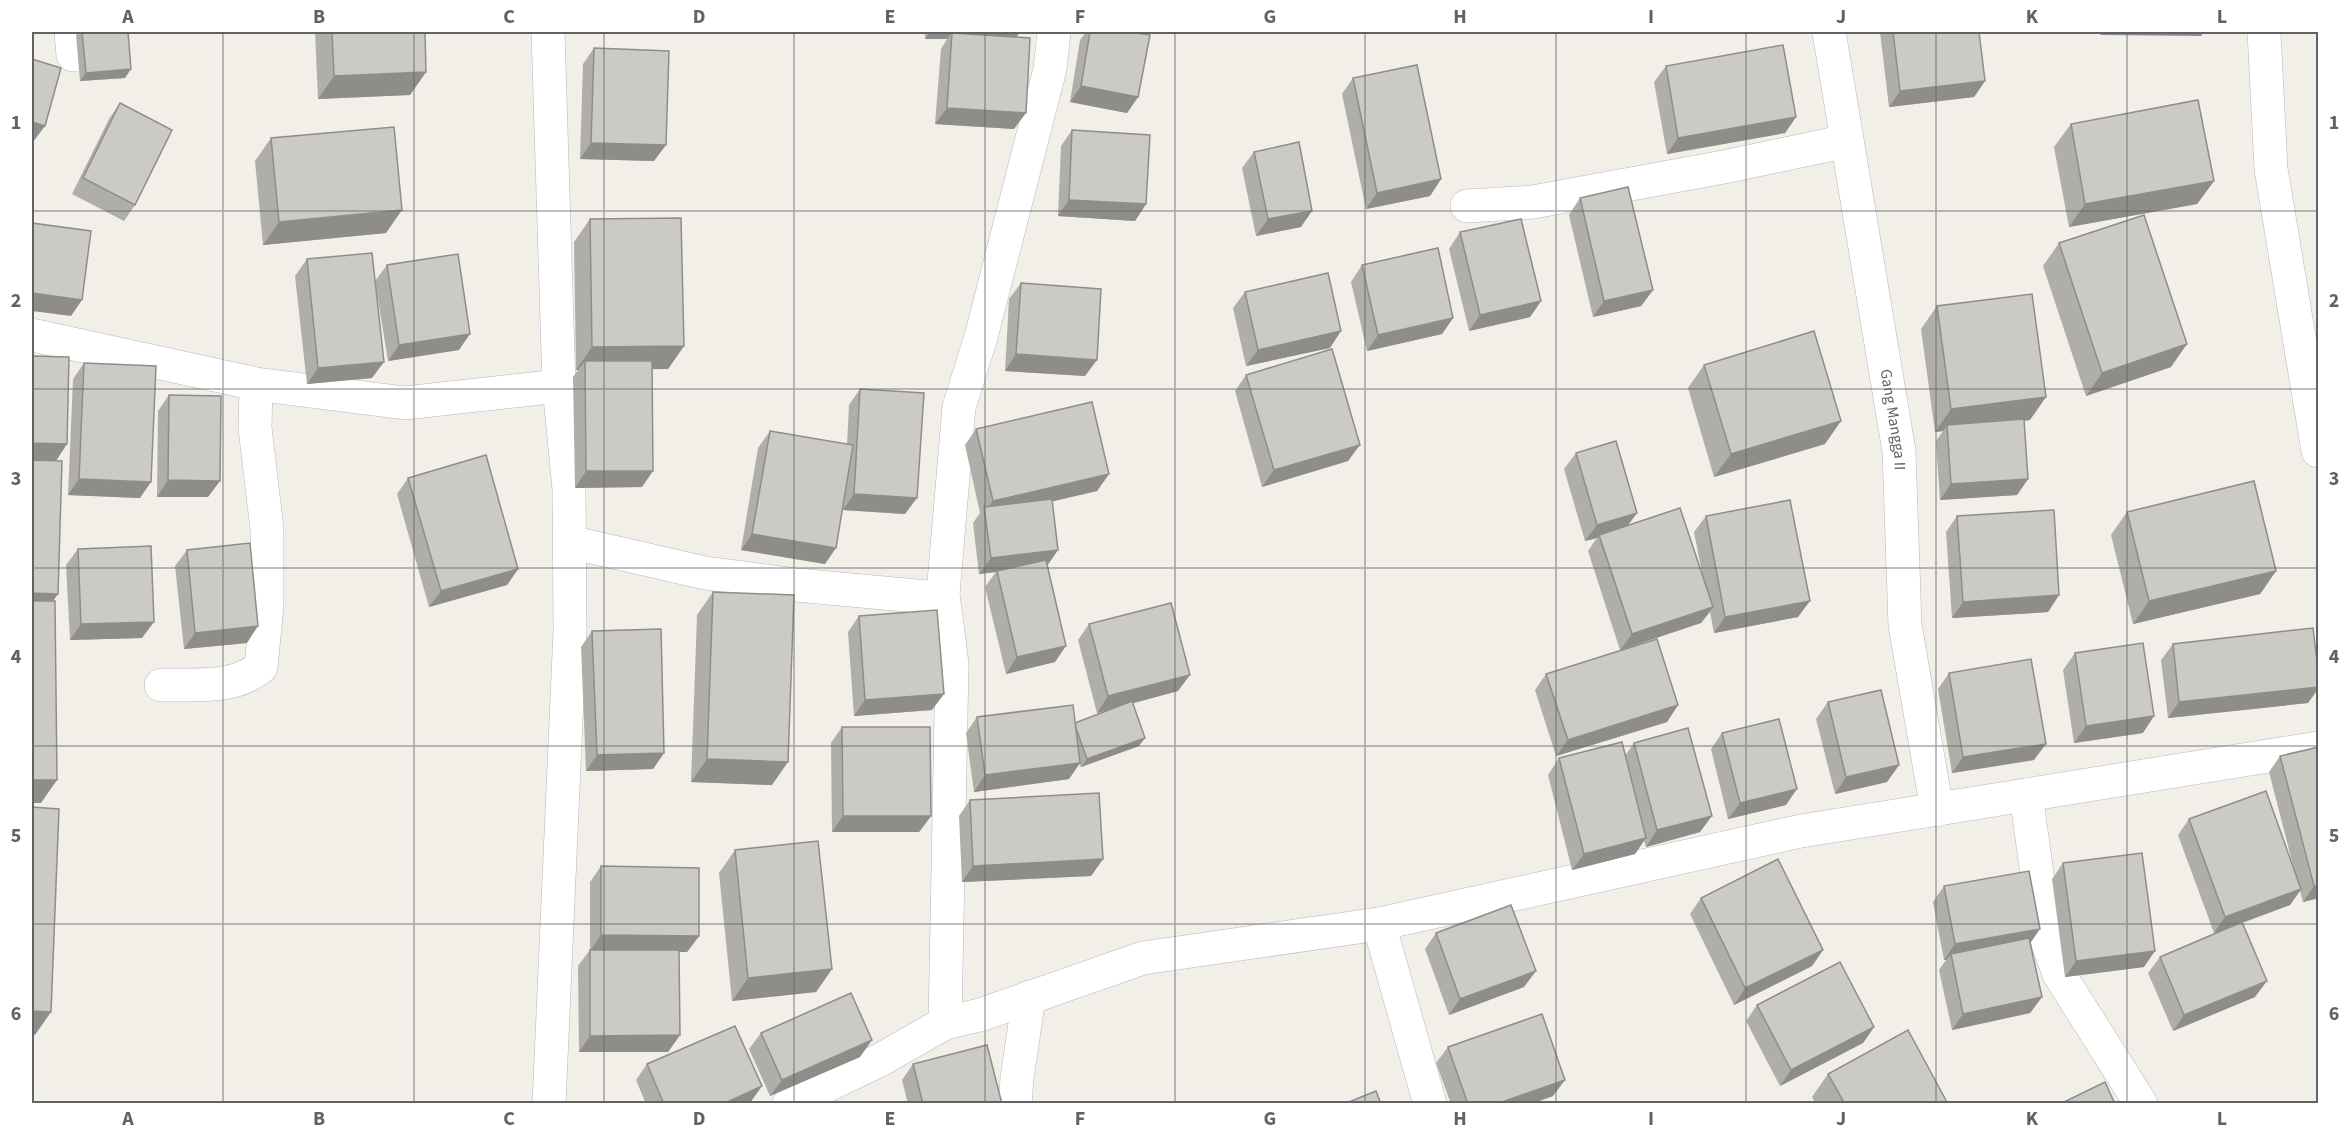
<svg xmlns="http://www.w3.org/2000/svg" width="2350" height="1135" viewBox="0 0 2350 1135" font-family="'Source Sans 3',sans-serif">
	<rect width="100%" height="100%" fill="#f1efe8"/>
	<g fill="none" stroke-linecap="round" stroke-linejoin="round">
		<g stroke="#b5b8bc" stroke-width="34">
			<g id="minor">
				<polyline points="71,32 73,55"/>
				<polyline points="548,32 559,386 569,489 570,631 549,1104"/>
				<path id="s1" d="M1829,32L1899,451L1905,625L1937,810"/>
				<polyline points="2264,32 2271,169 2318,451"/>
				<polyline points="1467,206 1533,202 1729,166 1847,141"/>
				<polyline points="32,335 256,384 405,403 559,386"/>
				<polyline points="570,542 705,573 797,585 927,597 943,594 952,664 945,1023"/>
				<polyline points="943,594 959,407 981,337 1050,69 1054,32"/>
				<path d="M161,685C195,684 233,690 261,667L267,606V529L255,428L256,384"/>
				<polyline points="2026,795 2046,938 2059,974 2141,1104"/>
				<polyline points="1379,924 1430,1104"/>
				<polyline points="789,1104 880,1060 945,1023 980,1015 1143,958 1379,924 1801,831 2318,748"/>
				<polyline points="1015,1104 1017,1078 1029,997"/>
			</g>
		</g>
		<use href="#minor" stroke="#fff" stroke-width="33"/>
	</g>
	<g fill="#afaea9">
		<polygon points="79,32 128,32 125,78 80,81 76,35"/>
		<polygon points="315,32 425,32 426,72 410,95 318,99"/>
		<polygon points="925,32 1020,32 1016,37 1014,129 935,124 941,49 947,39 925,39"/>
		<polygon points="1086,32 1131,32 1138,97 1127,113 1070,102 1080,40"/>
		<polygon points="1880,32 1979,32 1985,81 1974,97 1889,107"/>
		<polygon points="594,48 654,161 580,159 583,64"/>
		<polygon points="1666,66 1796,117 1785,133 1667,154 1654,82"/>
		<polygon points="1353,78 1441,179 1430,196 1366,209 1342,94"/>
		<polygon points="120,103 135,205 124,221 72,194 109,119"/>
		<polygon points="2071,124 2214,181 2197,204 2069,227 2054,147"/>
		<polygon points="1072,130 1146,204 1135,221 1058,216 1061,146"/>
		<polygon points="271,138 386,233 263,245 255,161"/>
		<polygon points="1254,152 1301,227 1256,236 1242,168"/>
		<polygon points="1580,198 1653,290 1641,306 1593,317 1569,215"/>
		<polygon points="590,219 684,346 668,369 652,369 642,487 575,488 573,377 578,370 576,370 574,242"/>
		<polygon points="1460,232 1541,301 1530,317 1469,331 1449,249"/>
		<polygon points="2059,243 2171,367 2086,396 2043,266"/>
		<polygon points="307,259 372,378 307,384 295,276"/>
		<polygon points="387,265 459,350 388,361 375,281"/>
		<polygon points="1362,265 1453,318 1442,334 1367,351 1351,282"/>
		<polygon points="1021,283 1085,376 1005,371 1009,299"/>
		<polygon points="1245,292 1330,348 1246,366 1233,308"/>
		<polygon points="1937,306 2030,420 2024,421 2028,479 2017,495 1940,500 1936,441 1943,431 1935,432 1921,329"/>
		<polygon points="84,363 140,498 68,495 73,379"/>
		<polygon points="1704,365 1825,444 1714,477 1688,388"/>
		<polygon points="1246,375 1348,461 1262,487 1235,391"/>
		<polygon points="860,389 905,514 843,510 825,564 741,550 758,448 770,431 847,444 849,405"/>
		<polygon points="169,395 208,497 157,497 158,411"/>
		<polygon points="976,429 1109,474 1097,491 1052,501 1058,550 1047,565 1055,662 1006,674 985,587 996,572 979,574 973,523 980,513 965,445"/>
		<polygon points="1576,453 1637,513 1628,525 1703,578 1694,532 1706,516 1798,617 1714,633 1710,612 1701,623 1620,650 1588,551 1597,538 1585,541 1564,469"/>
		<polygon points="408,478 518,569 507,585 429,607 397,494"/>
		<polygon points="2127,512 2276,571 2260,594 2133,624 2111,535"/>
		<polygon points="1957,516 2059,595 2048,612 1952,618 1946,532"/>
		<polygon points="78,549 142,638 70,640 66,565"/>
		<polygon points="187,550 247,643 184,649 175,566"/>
		<polygon points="713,592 772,785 691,782 697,615"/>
		<polygon points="859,616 932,710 854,716 848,632"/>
		<polygon points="1089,624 1178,691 1133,703 1139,746 1081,767 1079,764 1069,779 974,792 966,733 977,717 1075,723 1115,708 1097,713 1078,640"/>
		<polygon points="592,631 664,753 653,769 586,771 581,647"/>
		<polygon points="2173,644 2319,678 2319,688 2308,703 2168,718 2161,660"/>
		<polygon points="2075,653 2143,733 2074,743 2063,670"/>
		<polygon points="1949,673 2034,760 1952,773 1938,689"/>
		<polygon points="1546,674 1678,705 1667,722 1556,756 1535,690"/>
		<polygon points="1828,702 1899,765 1887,782 1835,794 1816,719"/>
		<polygon points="842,727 931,816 919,832 832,832 831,743"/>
		<polygon points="1722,733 1786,805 1728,819 1711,749"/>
		<polygon points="1634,743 1700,832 1646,847 1644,840 1635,854 1572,870 1548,775 1559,758 1625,756"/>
		<polygon points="2280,756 2319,898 2303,902 2300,891 2290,905 2242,923 2255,997 2173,1031 2148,973 2160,957 2241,923 2214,933 2178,835 2189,819 2294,869 2269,772"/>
		<polygon points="970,800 1103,859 1091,876 962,882 959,816"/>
		<polygon points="735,850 832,969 816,992 732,1001 719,873"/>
		<polygon points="2063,863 2144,967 2065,977 2052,879"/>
		<polygon points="601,866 699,936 687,952 679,952 680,1035 668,1052 579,1052 578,966 590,950 590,882"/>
		<polygon points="1944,886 2031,943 2042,997 2030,1013 1952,1030 1939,970 1946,960 1944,960 1933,902"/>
		<polygon points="1701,898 1823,950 1812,966 1734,1005 1690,914"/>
		<polygon points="1436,933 1524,987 1449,1015 1425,949"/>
		<polygon points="1757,1005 1874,1027 1863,1043 1780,1086 1746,1021"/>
		<polygon points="761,1033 860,1057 770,1096 749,1049"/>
		<polygon points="1448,1047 1553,1096 1531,1104 1451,1104 1436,1063"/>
		<polygon points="647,1064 750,1103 748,1104 646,1104 636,1080"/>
		<polygon points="913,1064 1002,1104 908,1104 902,1080"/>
		<polygon points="1828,1074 1948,1104 1816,1104 1812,1097"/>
	</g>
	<g fill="#8f8d8a">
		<polygon points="930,32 1020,32 1013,42 952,33 947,39 925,39"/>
		<polygon points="2103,32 2204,32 2201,36 2100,35"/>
		<polygon points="131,69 125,78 80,81 86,73"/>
		<polygon points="426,72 410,95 318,99 334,76"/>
		<polygon points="1985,81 1974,97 1889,107 1900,91"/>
		<polygon points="1081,86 1138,97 1127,113 1070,102"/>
		<polygon points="947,108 1026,113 1014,129 935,124"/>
		<polygon points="1796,117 1785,133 1667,154 1678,138"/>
		<polygon points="32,122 45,126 33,142 32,142"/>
		<polygon points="591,143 666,145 654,161 580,159"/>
		<polygon points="1441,179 1430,196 1366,209 1377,193"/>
		<polygon points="2214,181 2197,204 2069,227 2085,204"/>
		<polygon points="1069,200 1146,204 1135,221 1058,216"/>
		<polygon points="402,210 386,233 263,245 279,222"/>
		<polygon points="1312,211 1301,227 1256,236 1268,219"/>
		<polygon points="1653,290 1641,306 1593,317 1604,301"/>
		<polygon points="32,293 82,300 71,316 32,311"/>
		<polygon points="1541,301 1530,317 1469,331 1480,315"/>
		<polygon points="1453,318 1442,334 1367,351 1378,335"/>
		<polygon points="1341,331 1330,348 1246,366 1258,350"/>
		<polygon points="470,334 459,350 388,361 399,345"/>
		<polygon points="2187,344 2171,367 2086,396 2102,373"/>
		<polygon points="684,346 668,369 585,370 585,361 578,370 576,370 592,347"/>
		<polygon points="1016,354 1097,360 1085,376 1005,371"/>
		<polygon points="384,362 372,378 307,384 318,368"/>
		<polygon points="2046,397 2030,420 1948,431 1947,425 1943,431 1935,432 1951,409"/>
		<polygon points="1841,421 1825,444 1714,477 1731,454"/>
		<polygon points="32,443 67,444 56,461 32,460"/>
		<polygon points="1360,445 1348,461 1262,487 1274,470"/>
		<polygon points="586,471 653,471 642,487 575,488"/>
		<polygon points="1109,474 1097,491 986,517 985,512 993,501"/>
		<polygon points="79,479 151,482 140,498 68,495"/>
		<polygon points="2028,479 2017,495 1940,500 1951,484"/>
		<polygon points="168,480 220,481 208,497 157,497"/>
		<polygon points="854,494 917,498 905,514 843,510"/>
		<polygon points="1637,513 1625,529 1599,535 1597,538 1585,541 1597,525"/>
		<polygon points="752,534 836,548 825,564 741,550"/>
		<polygon points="1058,550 1047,566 997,571 996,572 979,574 991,558"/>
		<polygon points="518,569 507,585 429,607 441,591"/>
		<polygon points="2276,571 2260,594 2133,624 2149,601"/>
		<polygon points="32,593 58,594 47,610 32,610"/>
		<polygon points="2059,595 2048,612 1952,618 1963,602"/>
		<polygon points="1810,601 1798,617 1714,633 1725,617"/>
		<polygon points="1713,607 1701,623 1620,650 1632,634"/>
		<polygon points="154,622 142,638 70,640 81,624"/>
		<polygon points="258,626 247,643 184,649 195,633"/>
		<polygon points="1066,646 1055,662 1006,674 1017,657"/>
		<polygon points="1190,675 1178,691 1097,713 1108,696"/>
		<polygon points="2319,687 2308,703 2168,718 2179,702"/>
		<polygon points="944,694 932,710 854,716 865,700"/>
		<polygon points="1678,705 1667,722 1556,756 1568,740"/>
		<polygon points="2154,716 2143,733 2074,743 2086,726"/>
		<polygon points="1145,738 1139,746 1081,767 1087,759"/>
		<polygon points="2046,744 2034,760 1952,773 1963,757"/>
		<polygon points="664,753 653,769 586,771 597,755"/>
		<polygon points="707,759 788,762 772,785 691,782"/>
		<polygon points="1080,763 1069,779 974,792 985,775"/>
		<polygon points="1899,765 1887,782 1835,794 1846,777"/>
		<polygon points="32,780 57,780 41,803 32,803"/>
		<polygon points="1797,789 1786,805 1728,819 1740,803"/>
		<polygon points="843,816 931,816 919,832 832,832"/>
		<polygon points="1712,816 1700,832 1646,847 1657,830"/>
		<polygon points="1646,838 1635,854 1572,870 1584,854"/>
		<polygon points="1103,859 1091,876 962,882 973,866"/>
		<polygon points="2319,885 2319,898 2303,902 2314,886"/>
		<polygon points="2301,889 2290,905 2214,933 2225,917"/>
		<polygon points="2040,929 2029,945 1951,954 1946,960 1944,960 1955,944"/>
		<polygon points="601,935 699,936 687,952 590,951"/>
		<polygon points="1823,950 1812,966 1734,1005 1745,988"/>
		<polygon points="2155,951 2144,967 2065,977 2076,961"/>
		<polygon points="832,969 816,992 732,1001 748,978"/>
		<polygon points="1536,971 1524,987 1449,1015 1460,999"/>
		<polygon points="2267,981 2255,997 2173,1031 2184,1015"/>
		<polygon points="2042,997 2030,1013 1952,1030 1963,1014"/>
		<polygon points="32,1011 51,1012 35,1035 32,1035"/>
		<polygon points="1874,1027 1863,1043 1780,1086 1791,1070"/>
		<polygon points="680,1035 668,1052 579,1052 590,1036"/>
		<polygon points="872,1040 860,1057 770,1096 782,1080"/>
		<polygon points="1565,1080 1553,1096 1531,1104 1496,1104"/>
		<polygon points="762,1086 750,1103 748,1104 723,1104"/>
	</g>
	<g fill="#cccac5" stroke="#8f8d8a" stroke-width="1.5">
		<polygon points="82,32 128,32 131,69 86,73"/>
		<polygon points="332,32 425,32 426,72 334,76"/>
		<polygon points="1090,32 1131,32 1150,35 1138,97 1081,86"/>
		<polygon points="1893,32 1979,32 1985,81 1900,91"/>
		<polygon points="952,33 1030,38 1026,113 947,108"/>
		<polygon points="1783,45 1796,117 1678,138 1666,66"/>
		<polygon points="594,48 669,51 666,145 591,143"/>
		<polygon points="32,59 61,68 45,126 32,122"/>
		<polygon points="1417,65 1441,179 1377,193 1353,78"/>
		<polygon points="2198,100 2214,181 2085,204 2071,124"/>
		<polygon points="120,103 172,130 135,205 83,178"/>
		<polygon points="394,127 402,210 279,222 271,138"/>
		<polygon points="1072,130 1150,135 1146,204 1069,200"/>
		<polygon points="1299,142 1312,211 1268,219 1254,152"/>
		<polygon points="1628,187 1653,290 1604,301 1580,198"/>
		<polygon points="2144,215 2187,344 2102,373 2059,243"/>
		<polygon points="681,218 684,346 592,347 590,219"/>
		<polygon points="1521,219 1541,301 1480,315 1460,232"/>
		<polygon points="32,223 91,231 82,300 32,293"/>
		<polygon points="1438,248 1453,318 1378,335 1362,265"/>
		<polygon points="372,253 384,362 318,368 307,259"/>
		<polygon points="458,254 470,334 399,345 387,265"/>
		<polygon points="1328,273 1341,331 1258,350 1245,292"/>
		<polygon points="1021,283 1101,289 1097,360 1016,354"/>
		<polygon points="2032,294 2046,397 1951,409 1937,306"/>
		<polygon points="1814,331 1841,421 1731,454 1704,365"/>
		<polygon points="1332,349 1360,445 1274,470 1246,375"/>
		<polygon points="32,356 69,357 67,444 32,443"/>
		<polygon points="585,361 652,361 653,471 586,471"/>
		<polygon points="84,363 156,366 151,482 79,479"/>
		<polygon points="860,389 924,393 917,498 854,494"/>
		<polygon points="169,395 221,396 220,481 168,480"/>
		<polygon points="1092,402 1109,474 993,501 976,429"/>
		<polygon points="2024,419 2028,479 1951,484 1947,425"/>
		<polygon points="770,431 853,445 836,548 752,534"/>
		<polygon points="1616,441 1637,513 1597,525 1576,453"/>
		<polygon points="486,455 518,569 441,591 408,478"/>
		<polygon points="32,460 62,461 58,594 32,593"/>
		<polygon points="2254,481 2276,571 2149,601 2127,512"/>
		<polygon points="1052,499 1058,550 991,558 984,507"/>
		<polygon points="1790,500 1810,601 1725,617 1706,516"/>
		<polygon points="1680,508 1713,607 1632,634 1599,535"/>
		<polygon points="2054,510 2059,595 1963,602 1957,516"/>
		<polygon points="250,543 258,626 195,633 187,550"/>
		<polygon points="151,546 154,622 81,624 78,549"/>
		<polygon points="1046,560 1066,646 1017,657 997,571"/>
		<polygon points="713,592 794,595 788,762 707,759"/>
		<polygon points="32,601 55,601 57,780 32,780"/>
		<polygon points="1171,603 1190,675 1108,696 1089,624"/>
		<polygon points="937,610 944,694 865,700 859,616"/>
		<polygon points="2313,628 2319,678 2319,687 2179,702 2173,644"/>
		<polygon points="661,629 664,753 597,755 592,631"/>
		<polygon points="1657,639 1678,705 1568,740 1546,674"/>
		<polygon points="2143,643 2154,716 2086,726 2075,653"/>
		<polygon points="2031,659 2046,744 1963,757 1949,673"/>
		<polygon points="1881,690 1899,765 1846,777 1828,702"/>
		<polygon points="1132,701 1145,738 1087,759 1076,728 1075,723"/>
		<polygon points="1073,705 1080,763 985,775 977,717"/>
		<polygon points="1779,719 1797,789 1740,803 1722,733"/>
		<polygon points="842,727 930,727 931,816 843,816"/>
		<polygon points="1688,728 1712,816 1657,830 1634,743"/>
		<polygon points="1622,742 1646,838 1584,854 1559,758"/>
		<polygon points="2319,747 2319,885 2314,886 2280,756"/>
		<polygon points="2266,791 2301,889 2225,917 2189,819"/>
		<polygon points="1099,793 1103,859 973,866 970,800"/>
		<polygon points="32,807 59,809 51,1012 32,1011"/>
		<polygon points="818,841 832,969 748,978 735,850"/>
		<polygon points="2142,853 2155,951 2076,961 2063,863"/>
		<polygon points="1778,859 1823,950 1745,988 1701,898"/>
		<polygon points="601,866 699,868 699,936 601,935"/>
		<polygon points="2029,871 2040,929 1955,944 1944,886"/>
		<polygon points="1511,905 1536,971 1460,999 1436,933"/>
		<polygon points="2242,922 2267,981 2184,1015 2160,957"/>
		<polygon points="2029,938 2042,997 1963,1014 1951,954"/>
		<polygon points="590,950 679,950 680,1035 590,1036"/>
		<polygon points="1840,962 1874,1027 1791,1070 1757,1005"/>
		<polygon points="851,993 872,1040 782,1080 761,1033"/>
		<polygon points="1542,1014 1565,1080 1496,1104 1468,1104 1448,1047"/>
		<polygon points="735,1026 762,1086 723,1104 664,1104 647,1064"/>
		<polygon points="1908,1030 1948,1104 1845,1104 1828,1074"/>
		<polygon points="987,1045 1002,1104 923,1104 913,1064"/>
		<polygon points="2105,1082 2115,1104 2060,1104"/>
		<polygon points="1376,1091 1381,1104 1344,1104"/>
	</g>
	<path fill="none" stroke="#5f6368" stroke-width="1.5" stroke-opacity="0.55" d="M223,32V1104M414,32V1104M604,32V1104M794,32V1104M985,32V1104M1175,32V1104M1365,32V1104M1556,32V1104M1746,32V1104M1936,32V1104M2127,32V1104M32,211H2318M32,389H2318M32,568H2318M32,746H2318M32,924H2318"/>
	<g text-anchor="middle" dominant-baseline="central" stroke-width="6" stroke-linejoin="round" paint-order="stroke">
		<g font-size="16" fill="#5f6368" stroke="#fff">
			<text stroke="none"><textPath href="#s1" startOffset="393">Gang Mangga II</textPath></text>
		</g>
	</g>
	<rect width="2350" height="1135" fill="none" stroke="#ffffff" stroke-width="66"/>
	<rect x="33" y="33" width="2284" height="1069" fill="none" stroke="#5f6368" stroke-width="2"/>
	<g font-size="20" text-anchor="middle" font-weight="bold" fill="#5f6368">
		<text x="128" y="23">A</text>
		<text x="319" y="23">B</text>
		<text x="509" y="23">C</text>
		<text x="699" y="23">D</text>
		<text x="890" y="23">E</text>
		<text x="1080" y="23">F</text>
		<text x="1270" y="23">G</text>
		<text x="1460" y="23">H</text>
		<text x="1651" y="23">I</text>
		<text x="1841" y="23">J</text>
		<text x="2032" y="23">K</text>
		<text x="2222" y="23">L</text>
		<text x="16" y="129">1</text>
		<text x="2334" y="129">1</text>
		<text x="16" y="307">2</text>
		<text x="2334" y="307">2</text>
		<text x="16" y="485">3</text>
		<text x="2334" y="485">3</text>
		<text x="16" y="663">4</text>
		<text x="2334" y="663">4</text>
		<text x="16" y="842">5</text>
		<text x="2334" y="842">5</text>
		<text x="16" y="1020">6</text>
		<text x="2334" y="1020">6</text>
		<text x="128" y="1125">A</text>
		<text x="319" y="1125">B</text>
		<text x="509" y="1125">C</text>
		<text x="699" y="1125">D</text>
		<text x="890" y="1125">E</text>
		<text x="1080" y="1125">F</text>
		<text x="1270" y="1125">G</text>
		<text x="1460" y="1125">H</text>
		<text x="1651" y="1125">I</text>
		<text x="1841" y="1125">J</text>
		<text x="2032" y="1125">K</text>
		<text x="2222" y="1125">L</text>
	</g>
</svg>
